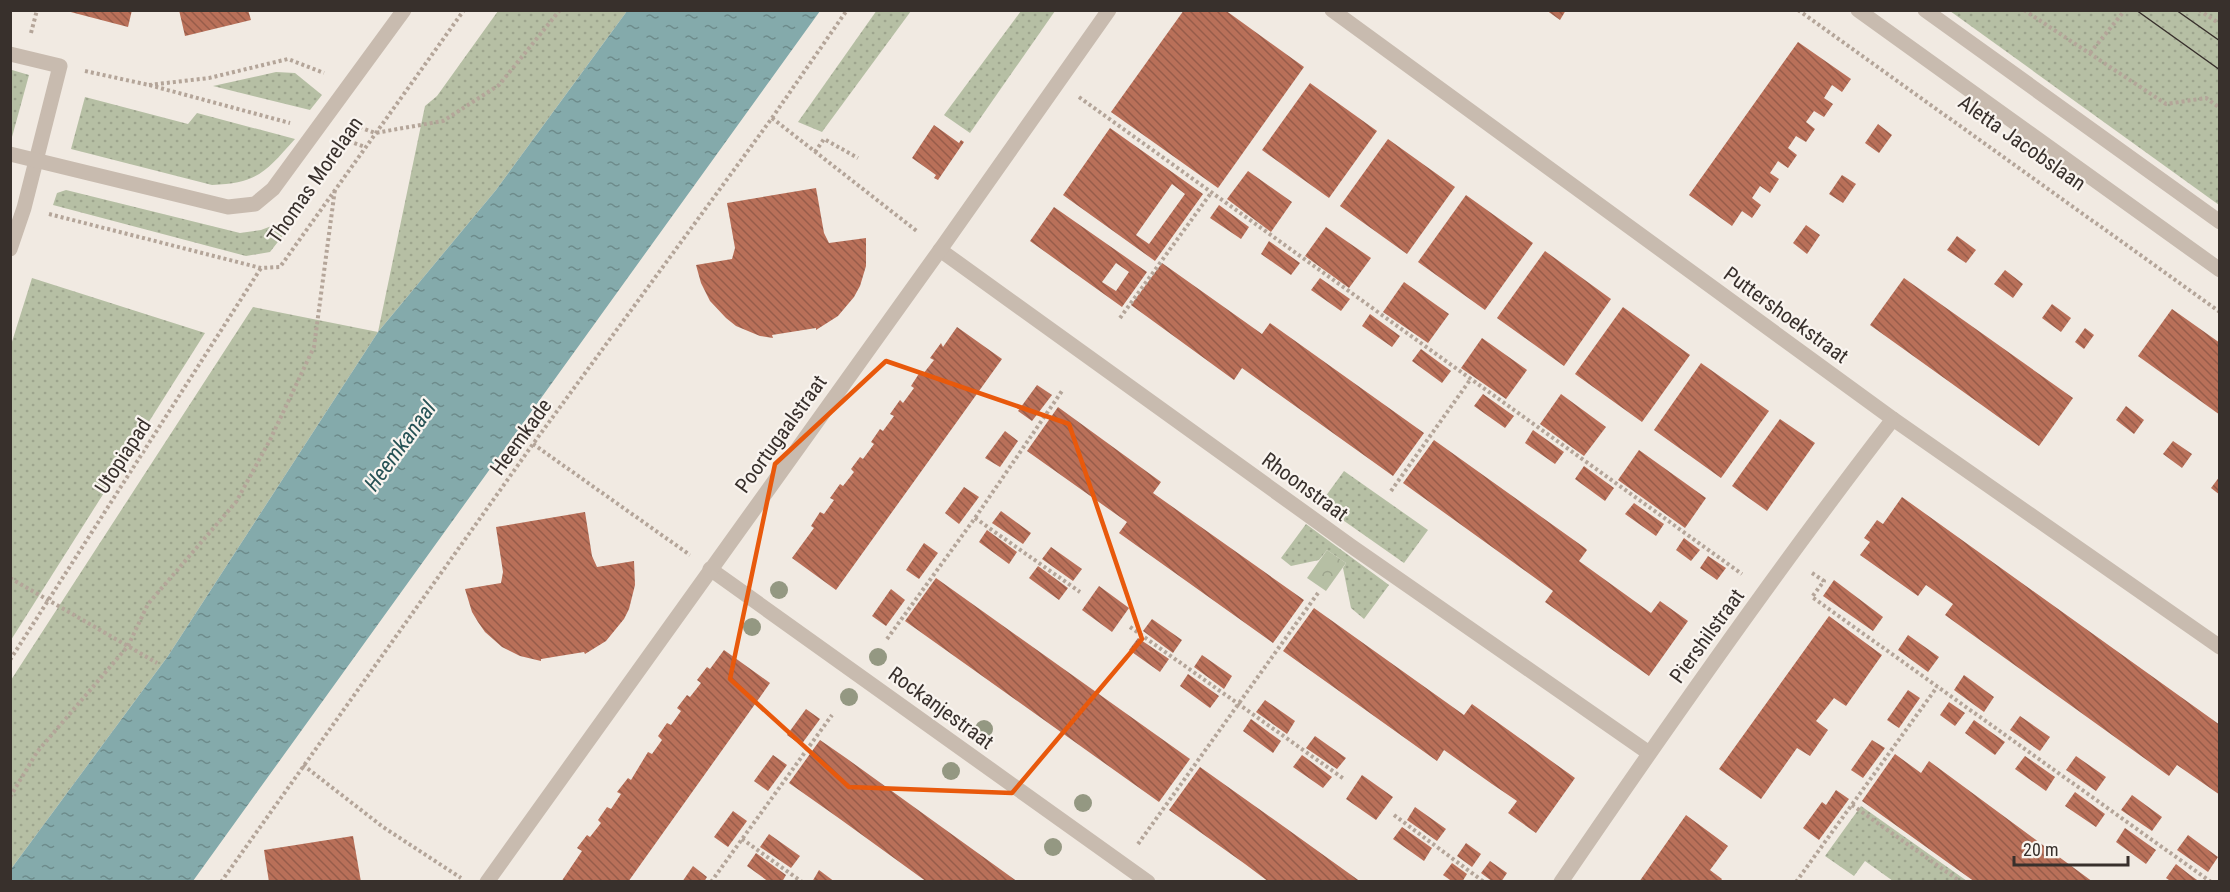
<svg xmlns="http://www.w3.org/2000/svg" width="2230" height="892" viewBox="0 0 2230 892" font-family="'Roboto Condensed',sans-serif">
	<defs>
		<pattern id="grass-dots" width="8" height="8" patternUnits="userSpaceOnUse" patternTransform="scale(1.5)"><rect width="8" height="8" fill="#b6bfa4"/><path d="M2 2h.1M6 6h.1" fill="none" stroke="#9da48d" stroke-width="1.8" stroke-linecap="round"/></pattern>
		<pattern id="forest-crowns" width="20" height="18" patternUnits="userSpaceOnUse" patternTransform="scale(1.5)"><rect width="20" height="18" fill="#b6bfa4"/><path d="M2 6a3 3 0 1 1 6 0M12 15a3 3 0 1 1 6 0" fill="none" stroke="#9da48d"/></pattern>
		<pattern id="water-ripples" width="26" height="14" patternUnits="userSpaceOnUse" patternTransform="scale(1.5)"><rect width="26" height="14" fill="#84aaab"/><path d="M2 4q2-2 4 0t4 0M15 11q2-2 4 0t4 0" fill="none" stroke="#6d8b8b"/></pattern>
		<pattern id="building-back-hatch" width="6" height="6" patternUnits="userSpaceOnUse" patternTransform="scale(1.5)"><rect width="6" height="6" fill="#b97059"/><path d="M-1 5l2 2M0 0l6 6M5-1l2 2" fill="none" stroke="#975c4a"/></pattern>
	</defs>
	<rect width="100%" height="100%" fill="#f1eae2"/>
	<g fill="url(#grass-dots)">
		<polygon points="877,10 911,11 822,132 798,122"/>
		<polygon points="498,11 627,11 496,190 378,332 168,656 11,869 11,680 253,307 378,332 425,106 437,96"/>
		<polygon points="1021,11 1055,11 970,133 944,115"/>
		<polygon points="1950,11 2219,11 2219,205"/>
		<polygon points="12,70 29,75 12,137 10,136"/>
		<polygon points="276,72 295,73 322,95 310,110 213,86"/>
		<path d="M85,97L188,124L197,113L295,139C266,171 259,183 212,185L71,149Z"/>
		<polygon points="66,190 240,233 261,230 298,216 270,252 246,256 53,205 57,193"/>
		<polygon points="32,278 205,333 11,640 11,345"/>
		<polygon points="1344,471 1428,530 1404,563 1320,504"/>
		<polygon points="1306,524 1389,585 1364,619 1351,608 1343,568 1346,563 1327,550 1319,560 1291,566 1281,558"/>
		<polygon points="1861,806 1967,881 1893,881 1865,861 1854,876 1825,856"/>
	</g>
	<polygon fill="url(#forest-crowns)" points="1327,550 1346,563 1326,591 1307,578"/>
	<polygon fill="url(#water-ripples)" points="627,11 820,11 193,881 11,881 11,869 168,656 378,332 496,190"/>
	<g fill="url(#building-back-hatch)" fill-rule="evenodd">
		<polygon points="63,10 132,10 128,27"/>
		<polygon points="179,10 248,10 251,20 185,36"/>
		<polygon points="1184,10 1225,10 1304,67 1218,188 1111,112"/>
		<polygon points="1546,10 1566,10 1560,20"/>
		<polygon points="1798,42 1851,79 1842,92 1832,85 1824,98 1833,104 1824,117 1814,111 1806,122 1815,129 1806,142 1796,136 1788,148 1797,155 1788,168 1778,161 1770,173 1779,179 1770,193 1760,186 1752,198 1761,205 1752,218 1742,211 1732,226 1689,195"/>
		<polygon points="1310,83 1377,131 1329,198 1262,150"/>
		<polygon points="1878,124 1892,135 1879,153 1865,143"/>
		<polygon points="934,125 959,143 961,140 964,142 938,180 934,178 936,175 912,158"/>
		<path d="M1110,128L1203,194L1155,261L1063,195ZM1172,184L1185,194L1149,244L1136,235Z"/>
		<polygon points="1388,139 1455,187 1407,254 1340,206"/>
		<polygon points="1248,171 1292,202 1271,232 1227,199"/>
		<polygon points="1842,175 1856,184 1843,203 1829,194"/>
		<polygon points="816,188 824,233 829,243 866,238 866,266 860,286 854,297 838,316 816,330 816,328 772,335 773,338 760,336 736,326 726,318 710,301 701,283 696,265 732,259 735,248 727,203"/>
		<polygon points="1466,195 1533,243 1485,310 1418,262"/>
		<polygon points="1219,205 1249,227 1241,239 1210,218"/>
		<path d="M1054,207L1147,272L1122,307L1030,241ZM1116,263L1129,272L1116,291L1102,282Z"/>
		<polygon points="1806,225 1820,235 1807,254 1793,243"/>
		<polygon points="1326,227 1371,258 1349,288 1305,256"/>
		<polygon points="1957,236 1976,250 1966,263 1947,250"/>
		<polygon points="1269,241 1300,263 1291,275 1261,254"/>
		<polygon points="1545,251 1611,299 1564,366 1497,318"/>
		<polygon points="1162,263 1262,334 1270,323 1424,433 1393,476 1242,368 1234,380 1131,305"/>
		<polygon points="2005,270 2023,284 2013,298 1994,284"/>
		<polygon points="1320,278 1350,299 1341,311 1311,290"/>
		<polygon points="1904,278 2073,398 2039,446 1870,325"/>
		<polygon points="1404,282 1449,314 1428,343 1383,312"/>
		<polygon points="2052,304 2071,318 2061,332 2042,318"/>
		<polygon points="1623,307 1690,355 1642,422 1575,374"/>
		<polygon points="2172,309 2220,343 2220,415 2138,356"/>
		<polygon points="1370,314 1400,336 1392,347 1362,326"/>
		<polygon points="957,327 1002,359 836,590 792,558 814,528 811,526 820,512 824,514 834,500 830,498 840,484 843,486 854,472 851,469 860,457 863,459 874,444 871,442 880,429 883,431 894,416 890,414 900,400 903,403 914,388 911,386 920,372 923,374 934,360 930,358 941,343 943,347"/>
		<polygon points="2085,328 2094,335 2084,349 2075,342"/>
		<polygon points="1482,338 1527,370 1506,399 1461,368"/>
		<polygon points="1421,349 1451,371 1442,383 1412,361"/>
		<polygon points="1701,363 1769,411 1721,478 1654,430"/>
		<polygon points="1037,385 1052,395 1032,421 1018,411"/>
		<polygon points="1483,394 1514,416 1505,428 1474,406"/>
		<polygon points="1561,394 1606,427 1584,456 1540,424"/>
		<polygon points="2126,406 2144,420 2134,434 2116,420"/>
		<polygon points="1058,407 1161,482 1153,493 1304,600 1273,643 1119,533 1127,522 1027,451"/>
		<polygon points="1780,419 1815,443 1767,511 1732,486"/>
		<polygon points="1533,430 1564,452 1555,464 1525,443"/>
		<polygon points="1005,431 1018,441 1000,467 985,458"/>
		<polygon points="1434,440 1585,548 1587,550 1579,561 1651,613 1660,601 1688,621 1649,676 1545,602 1553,591 1403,483"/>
		<polygon points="2173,441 2192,454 2182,468 2163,454"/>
		<polygon points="1639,450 1706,498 1685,528 1618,480"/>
		<polygon points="1584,466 1614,488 1605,501 1575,479"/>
		<polygon points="2220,476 2220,495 2211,488"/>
		<polygon points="964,487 979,497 959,524 945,513"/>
		<polygon points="1902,497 2220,725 2220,795 2177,765 2169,776 1945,615 1953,604 1926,585 1918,596 1860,555 1870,542 1864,538 1877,520 1883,524"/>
		<polygon points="1634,503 1664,524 1656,536 1625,514"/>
		<polygon points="1001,511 1031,533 1023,544 992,523"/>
		<polygon points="585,512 592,556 597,567 634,561 635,585 629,609 624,619 606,641 585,654 584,652 541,659 541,661 520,656 502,647 485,632 478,622 472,612 465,589 501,583 503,572 496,527"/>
		<polygon points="987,530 1017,552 1009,564 979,542"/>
		<polygon points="1684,538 1700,550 1691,561 1676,550"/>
		<polygon points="924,543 938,553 919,579 906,570"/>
		<polygon points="1051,547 1082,569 1073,581 1042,559"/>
		<polygon points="1708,556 1726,568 1717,580 1700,568"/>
		<polygon points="1038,566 1068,588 1059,600 1029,578"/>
		<polygon points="936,578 1190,759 1159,802 905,621"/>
		<polygon points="1834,580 1883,617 1873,631 1823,596"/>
		<polygon points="1099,586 1129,608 1112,632 1082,610"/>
		<polygon points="891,589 905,600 886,626 872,616"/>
		<polygon points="1314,608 1464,715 1472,704 1575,778 1536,833 1508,813 1517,801 1492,784 1444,750 1437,761 1283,651"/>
		<polygon points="1829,616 1882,655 1846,706 1834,698 1816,721 1828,730 1810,756 1797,748 1761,799 1719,769"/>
		<polygon points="1152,619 1182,640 1173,653 1143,631"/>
		<polygon points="1908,635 1939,657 1928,672 1898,650"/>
		<polygon points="1138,638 1169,659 1160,672 1129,650"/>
		<polygon points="724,650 770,683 628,882 561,882 582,851 577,848 587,835 590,837 601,823 598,820 607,807 611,809 621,794 617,792 628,778 631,780 648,752 652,754 662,740 658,736 667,723 671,725 681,711 677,708 687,695 690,697 701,683 697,680 707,667 710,669"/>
		<polygon points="1202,655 1232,676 1224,689 1194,667"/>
		<polygon points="1188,674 1219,696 1210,708 1180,686"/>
		<polygon points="1964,675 1994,697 1984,712 1954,690"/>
		<polygon points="1908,690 1920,698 1899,728 1887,720"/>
		<polygon points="1265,700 1295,721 1287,734 1256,712"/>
		<polygon points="1949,702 1965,713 1955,726 1940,715"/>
		<polygon points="806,709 820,719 801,745 787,735"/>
		<polygon points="2020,716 2050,737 2040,751 2010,730"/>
		<polygon points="1251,719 1281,741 1273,753 1243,731"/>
		<polygon points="1974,720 2005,742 1995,755 1965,733"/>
		<polygon points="1315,736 1346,758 1337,769 1306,748"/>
		<polygon points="820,740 846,758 1018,882 927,882 840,819 789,783"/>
		<polygon points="1872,740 1885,748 1863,778 1851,770"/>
		<polygon points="1895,754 1921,773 1929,761 2093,882 1975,882 1862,801"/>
		<polygon points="773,755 787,765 768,791 754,781"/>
		<polygon points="1302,755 1332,777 1323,788 1293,767"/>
		<polygon points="2025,756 2055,777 2046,791 2015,769"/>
		<polygon points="2076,756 2106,777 2096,791 2066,770"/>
		<polygon points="1200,767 1276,821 1361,882 1269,882 1245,864 1169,810"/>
		<polygon points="1362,775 1393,797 1376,820 1346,799"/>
		<polygon points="1836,790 1849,799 1819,840 1803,828 1822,802 1826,805"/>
		<polygon points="2075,792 2105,814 2096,827 2065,806"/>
		<polygon points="2132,795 2162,817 2152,831 2121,810"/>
		<polygon points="1415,807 1446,829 1437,841 1407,820"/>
		<polygon points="733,811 747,821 728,847 714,837"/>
		<polygon points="1686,815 1728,846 1710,870 1722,879 1720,882 1639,882"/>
		<polygon points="1402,827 1432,848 1424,861 1393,839"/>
		<polygon points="2125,828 2156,850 2146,864 2116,842"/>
		<polygon points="769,834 800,856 791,868 760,847"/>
		<polygon points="2188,835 2218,857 2208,872 2177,850"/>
		<polygon points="353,836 361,882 269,882 264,850"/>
		<polygon points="1466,843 1481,854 1472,867 1457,856"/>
		<polygon points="756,853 786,875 782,882 769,882 747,866"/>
		<polygon points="1490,861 1507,873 1501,882 1493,882 1481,873"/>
		<polygon points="1452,863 1467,874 1462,882 1453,882 1443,875"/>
		<polygon points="2176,864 2190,875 2200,882 2172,882 2166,878"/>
		<polygon points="693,866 707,877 704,882 682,882"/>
		<polygon points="819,870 835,882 812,882"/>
	</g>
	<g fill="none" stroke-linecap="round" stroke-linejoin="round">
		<g stroke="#b4a599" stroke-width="4" stroke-dasharray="3 3" stroke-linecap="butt">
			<polyline points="1798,10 2220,312"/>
			<polyline points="2024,10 2166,104 2206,98 2220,108"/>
			<polyline points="2199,10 2220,24"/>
			<polyline points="31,33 37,10"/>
			<polyline points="2090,53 2125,10"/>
			<polyline points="85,71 149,85 290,123"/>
			<polyline points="149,85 209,78 288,59 324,73"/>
			<polyline points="1079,97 1742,574"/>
			<polyline points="772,118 918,232"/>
			<polyline points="354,125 375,133 443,121 499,85 560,10"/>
			<polyline points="343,139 365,147"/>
			<polyline points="815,152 824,139 858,158"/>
			<polyline points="49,214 261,268 280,267 464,10"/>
			<polyline points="1120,318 1211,193"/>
			<polyline points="533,444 690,555"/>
			<polyline points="1391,491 1470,380"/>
			<polyline points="975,518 1080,592"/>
			<polyline points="1812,573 1824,581 1812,597 2211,882"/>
			<polyline points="10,578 157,663"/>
			<polyline points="1130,627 1344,779"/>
			<polyline points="887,639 975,518 1062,391"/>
			<polyline points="10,660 261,268"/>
			<polyline points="303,765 383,827 461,878"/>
			<polyline points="10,797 37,752 128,646 148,604 236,502 270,440 314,347 335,189"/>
			<polyline points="1852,805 1961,882"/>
			<polyline points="1394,815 1484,882"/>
			<polyline points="742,839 802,882"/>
			<polyline points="1138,844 1318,593"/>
			<polyline points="221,882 533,444 772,118 847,10"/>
			<polyline points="711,882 832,715"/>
			<polyline points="1796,882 1937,687"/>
		</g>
		<g stroke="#c8bbaf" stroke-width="15">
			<polyline points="1332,10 1893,419 2220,647"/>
			<polyline points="10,54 60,66 24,208 10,249"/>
			<polyline points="940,250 1351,546 1649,753"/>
			<polyline points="710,569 1148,882"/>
			<polyline points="487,882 940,250 1109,10"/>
			<path d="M1561,882C1668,725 1777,569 1893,419"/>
		</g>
		<g stroke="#c8bbaf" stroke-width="15">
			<polyline points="1858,10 2220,270"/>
			<polyline points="1925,10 2220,222"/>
			<polyline points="10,154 228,207 255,204 273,189 404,10"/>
		</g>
		<g stroke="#38302c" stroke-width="1.5">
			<polyline points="2136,10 2220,70"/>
			<polyline points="2176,10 2220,41"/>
		</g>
	</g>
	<g fill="#949882">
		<circle cx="779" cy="590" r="9"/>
		<circle cx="752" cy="627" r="9"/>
		<circle cx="878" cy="657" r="9"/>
		<circle cx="849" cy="697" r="9"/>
		<circle cx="984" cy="729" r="9"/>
		<circle cx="951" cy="771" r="9"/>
		<circle cx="1083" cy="803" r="9"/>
		<circle cx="1053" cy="847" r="9"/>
	</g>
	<path fill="none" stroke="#e8590c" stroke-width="4.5" stroke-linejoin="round" d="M886,361L1069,424L1142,639L1012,793L849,787L730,679L775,464Z"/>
	<g text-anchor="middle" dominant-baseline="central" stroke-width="4.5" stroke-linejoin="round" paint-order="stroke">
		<g font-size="21" fill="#38302c" stroke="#f9f4ef">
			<text transform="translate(2022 143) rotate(35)">Aletta Jacobslaan</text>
			<text transform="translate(315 180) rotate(-55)">Thomas Morelaan</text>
			<text transform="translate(1786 315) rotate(36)">Puttershoekstraat</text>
			<text transform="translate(781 434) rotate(-54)">Poortugaalstraat</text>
			<text transform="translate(521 437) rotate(-54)">Heemkade</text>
			<text transform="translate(123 456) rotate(-57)">Utopiapad</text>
			<text transform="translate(1305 487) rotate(36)">Rhoonstraat</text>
			<text transform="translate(1707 636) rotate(-54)">Piershilstraat</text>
			<text transform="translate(941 708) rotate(36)">Rockanjestraat</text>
		</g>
		<g font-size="22" font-style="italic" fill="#265255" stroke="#f9f4ef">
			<text transform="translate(400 446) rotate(-54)">Heemkanaal</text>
		</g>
	</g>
	<rect width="2230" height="892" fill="none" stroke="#38302c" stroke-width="24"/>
	<path d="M2014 856v9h114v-9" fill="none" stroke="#38302c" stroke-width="3"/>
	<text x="2023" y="856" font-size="18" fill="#38302c" stroke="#f9f4ef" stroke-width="4.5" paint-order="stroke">20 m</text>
</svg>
